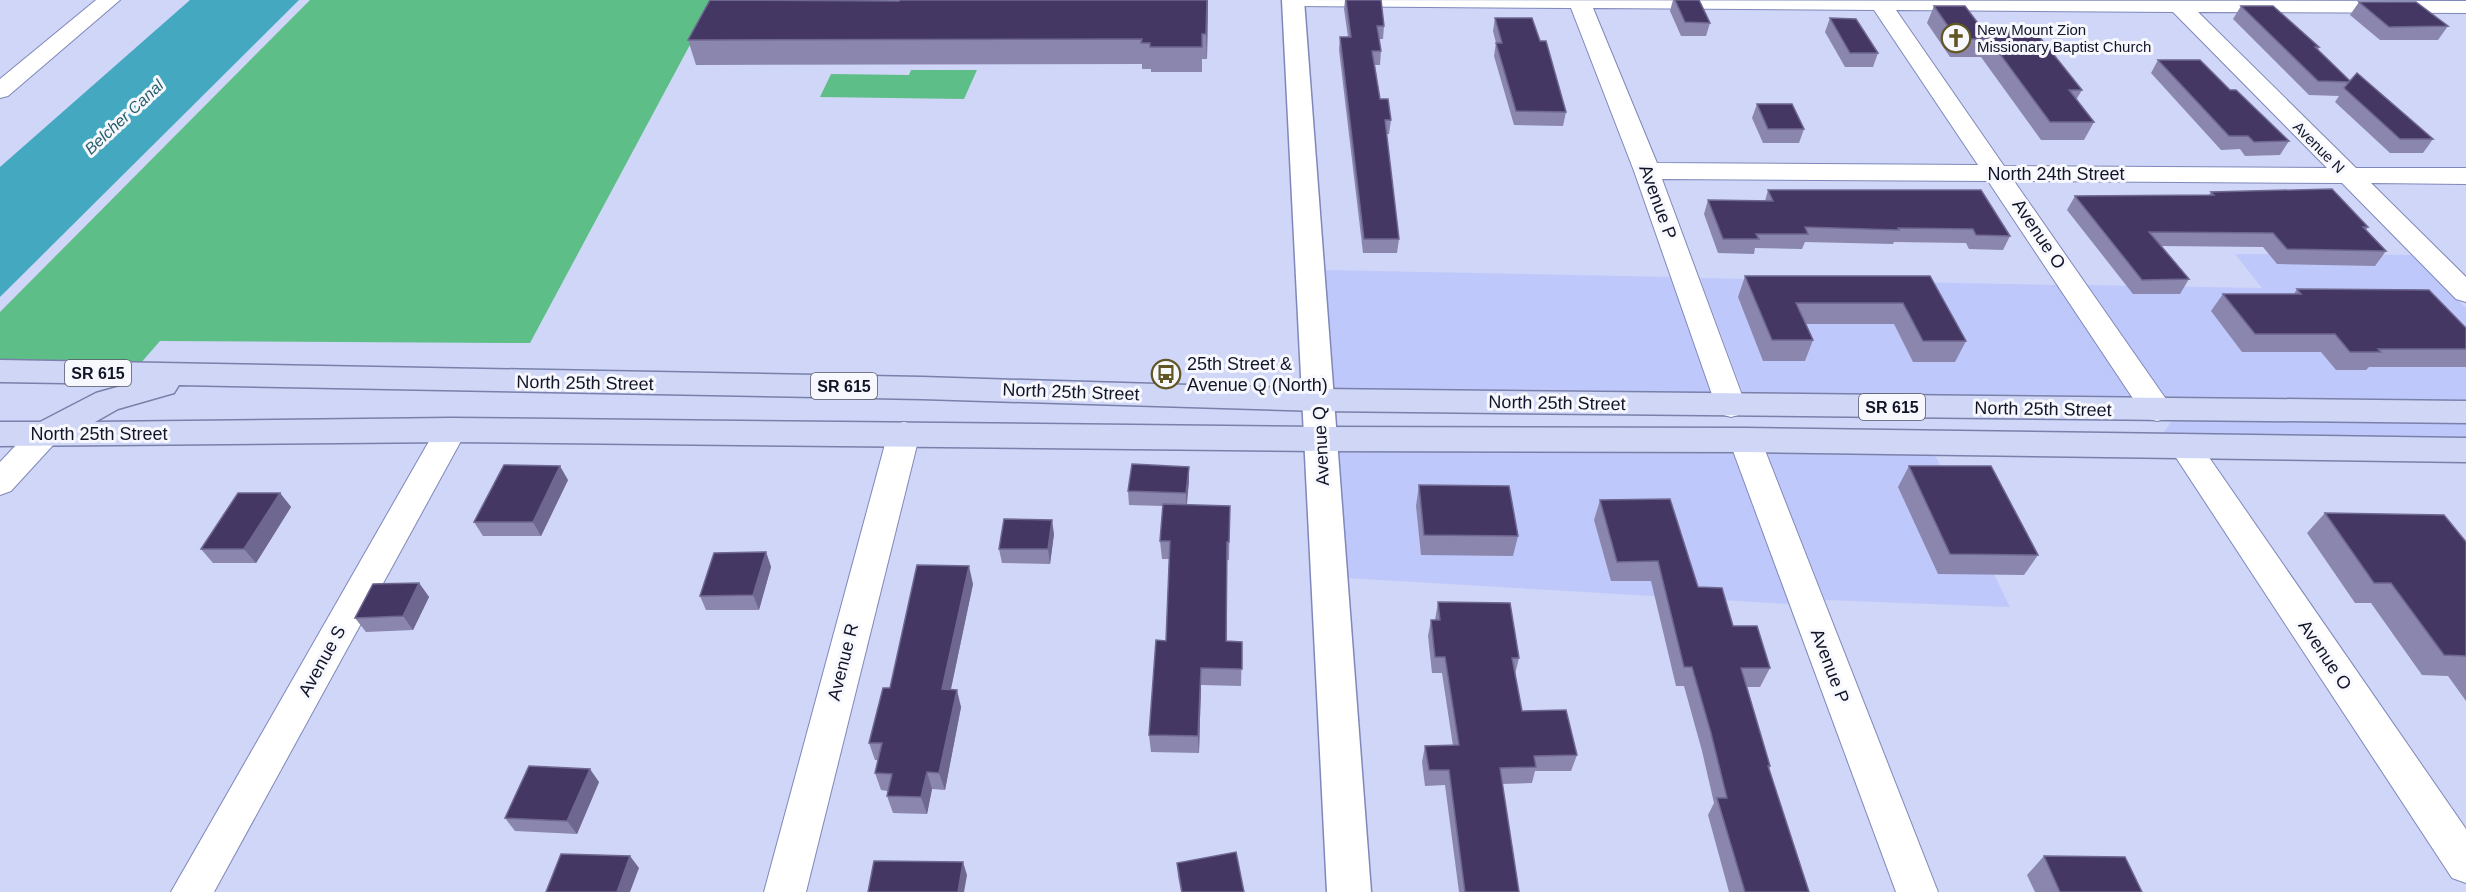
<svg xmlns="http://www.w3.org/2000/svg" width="2466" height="892" viewBox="0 0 2466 892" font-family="Helvetica,sans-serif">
	<rect width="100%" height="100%" fill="#cfd6f7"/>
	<g fill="#bfc8fa">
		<polygon points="2235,254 2413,255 2466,308 2466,402 2167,400 2088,285 2262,288"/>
		<polygon points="1325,270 1670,277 1712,395 1334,390"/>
		<polygon points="1700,278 2058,285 2134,399 1744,396"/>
		<polygon points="2172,420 2466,422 2466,439 2159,435 2165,431"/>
		<polygon points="1338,450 1732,450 1789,604 1347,578"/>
		<polygon points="1766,451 1825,451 1831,455 1839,452 1934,453 2010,607 1825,600"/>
	</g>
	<g fill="#5ebe87">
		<polygon points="310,0 714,0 530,343 160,341 139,365 0,361 0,312"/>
		<polygon points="911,70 977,70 964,99 820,97 831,74 909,75"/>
	</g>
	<polygon fill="#44a9c0" points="190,0 299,0 0,297 0,167"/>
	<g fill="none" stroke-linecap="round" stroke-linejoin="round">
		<g stroke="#7e88ba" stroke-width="2">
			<g id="minor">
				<polygon points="96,0 120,0 8,96 0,98 0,79"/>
				<path d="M1282,0L2466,1V13L2198,12L2356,168H2466V184L2371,183L2466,277V302L2456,299L2342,183L2014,181L2168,402L2172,410L2168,418L2157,421L2146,418L1988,181L1662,179L1746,406L1742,414L1731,417L1720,414L1716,406L1634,171L1571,8L1293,6L1285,5ZM1593,8L1874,10L1978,165L1657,163ZM1896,10L2173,12L2327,168L2004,166Z"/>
				<polygon points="451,419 462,422 467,430 214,892 171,892 440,422"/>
				<polygon points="904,422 915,425 920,433 806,892 764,892 888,433 893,425"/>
				<polygon points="44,424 55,427 60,435 55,443 11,491 0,495 0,462 33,427"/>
				<polygon points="1745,429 1756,432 1761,440 1938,892 1896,892 1729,440 1734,432"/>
				<polygon points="2184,434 2195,437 2466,829 2466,883 2452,878 2173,453 2168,445 2173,437"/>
			</g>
		</g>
		<g stroke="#7e88ba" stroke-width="3">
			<polygon id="tertiary" points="1282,0 1304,0 1371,892 1327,892"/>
		</g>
		<g stroke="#7980aa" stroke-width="3">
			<polygon id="primary" points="0,360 922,377 1319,389 2466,401 2466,423 1319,411 922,399 179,385 174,393 118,409 95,422 451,418 1320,427 1745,428 2466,438 2466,462 1745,452 1320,451 451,442 0,446 0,422 40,422 96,393 128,384 0,382"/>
		</g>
		<use href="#minor" fill="#fff" fill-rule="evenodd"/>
		<use href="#tertiary" fill="#fff" fill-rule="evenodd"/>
		<use href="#primary" fill="#d0d6f6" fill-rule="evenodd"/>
	</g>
	<g fill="#8a86ae">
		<polygon points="1208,0 1207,59 1202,59 1202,72 1151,72 1151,69 1142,69 1142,64 696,65 688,40 764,1"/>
		<polygon points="1345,0 1381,0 1384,26 1383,39 1379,39 1381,51 1380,65 1375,65 1380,99 1391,120 1389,134 1386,134 1399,239 1397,253 1363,253 1339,50 1340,37 1348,37 1344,9"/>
		<polygon points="1673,0 1699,0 1710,23 1706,36 1681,36 1670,11"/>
		<polygon points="2359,2 2448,26 2438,40 2380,40 2350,15"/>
		<polygon points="1934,6 1983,30 2082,90 2076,100 2094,122 2084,140 2041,140 1981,57 1950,57 1927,23"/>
		<polygon points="2241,6 2319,47 2318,50 2350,81 2433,139 2423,153 2390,153 2335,102 2339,96 2309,95 2233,19"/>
		<polygon points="1495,18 1540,41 1566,112 1563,126 1514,125 1494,56 1496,43 1493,31"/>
		<polygon points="1830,18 1878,53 1873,67 1845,67 1825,32"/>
		<polygon points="2158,60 2230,90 2289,141 2280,155 2245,156 2240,149 2221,150 2151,73"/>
		<polygon points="1757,104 1804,129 1799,143 1763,143 1752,118"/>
		<polygon points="1768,190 2010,236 2003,250 1969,249 1966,243 1894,242 1893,244 1805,242 1802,249 1755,248 1754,254 1718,253 1704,214 1708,200 1765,201"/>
		<polygon points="2211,192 2368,227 2366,230 2386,251 2375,266 2277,264 2263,247 2162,246 2189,279 2180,294 2133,294 2067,210 2075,196 2209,195"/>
		<polygon points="1745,276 1930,276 1966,341 1955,362 1913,362 1894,324 1806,324 1813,340 1805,361 1763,361 1738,297"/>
		<polygon points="2297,289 2466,328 2466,367 2369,367 2366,370 2336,370 2321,352 2242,352 2211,311 2223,294 2294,294"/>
		<polygon points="1909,466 2038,555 2024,575 1938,574 1898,487"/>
		<polygon points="1189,467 1189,481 1187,505 1230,506 1229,560 1227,560 1227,641 1242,642 1241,686 1201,685 1199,753 1151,752 1149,735 1166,641 1169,559 1162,559 1160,541 1163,506 1129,505 1128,491"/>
		<polygon points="568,480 541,536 483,536 474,522"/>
		<polygon points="1419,485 1518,536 1513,556 1421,555 1416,506"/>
		<polygon points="280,493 291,507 256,563 213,563 201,549"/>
		<polygon points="1600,500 1698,587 1733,626 1770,668 1760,687 1747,687 1770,766 1769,769 1809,892 1729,892 1708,815 1714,803 1702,751 1684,686 1676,686 1651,581 1611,581 1594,520"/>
		<polygon points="2325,513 2466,542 2466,701 2448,676 2422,675 2371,603 2355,603 2307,533"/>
		<polygon points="1054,534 1050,564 1002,563 999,549"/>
		<polygon points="766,552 771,567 759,610 706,610 700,596"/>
		<polygon points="419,583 429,597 413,630 366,632 355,618"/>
		<polygon points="973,584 951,689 961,707 945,790 932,789 927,814 893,813 887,796 888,791 881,790 875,773 878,760 875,760 869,743 890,688"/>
		<polygon points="1438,602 1519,658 1515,674 1522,711 1577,755 1571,771 1535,771 1532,783 1502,784 1519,892 1459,892 1445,785 1425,786 1422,762 1425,746 1453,746 1442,673 1432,673 1428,636 1431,620 1435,620"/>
		<polygon points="599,782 577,834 515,831 505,818"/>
		<polygon points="2044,856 2142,892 2035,892 2027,875"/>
		<polygon points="1177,863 1244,892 1181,892 1178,876"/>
	</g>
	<g fill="#6e6790">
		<polygon points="1207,0 1208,0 1207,59 1206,34"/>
		<polygon points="560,466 568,480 541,536 533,522"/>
		<polygon points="1189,467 1189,481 1186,507 1186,493"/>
		<polygon points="280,493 291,507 256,563 244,549"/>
		<polygon points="1052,520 1054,534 1050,564 1048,549"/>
		<polygon points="766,552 771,567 759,610 753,595"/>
		<polygon points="969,566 973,584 947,707 942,689"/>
		<polygon points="419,583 429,597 413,630 403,616"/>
		<polygon points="1201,668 1201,685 1199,753 1198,736"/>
		<polygon points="957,690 961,707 945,790 939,773"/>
		<polygon points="590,769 599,782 577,834 567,821"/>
		<polygon points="927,772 932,789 927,814 921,797"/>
		<polygon points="630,856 639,868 630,892 617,892"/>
		<polygon points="963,862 967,875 964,892 958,892"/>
	</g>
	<g fill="#443764" stroke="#6e6790" stroke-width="1.5">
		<polygon points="710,0 899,1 900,0 1207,0 1206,34 1202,34 1202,47 1150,47 1150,43 1141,43 1142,39 688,40"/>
		<polygon points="1346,0 1381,0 1384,26 1377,26 1381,51 1372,51 1380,99 1388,99 1391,120 1385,120 1399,239 1364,239 1340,37 1351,37"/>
		<polygon points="1675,0 1699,0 1710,23 1685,22"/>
		<polygon points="2359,2 2416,2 2448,26 2389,27"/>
		<polygon points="1934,6 1965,6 1983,30 2034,30 2082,90 2069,90 2094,122 2050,122 1989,39 1957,39"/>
		<polygon points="2241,6 2273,6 2319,47 2315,47 2350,81 2357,73 2433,139 2400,139 2344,88 2349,82 2318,81"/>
		<polygon points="1495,18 1532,18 1540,41 1546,41 1566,112 1516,111 1496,43 1502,43"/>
		<polygon points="1830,18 1856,19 1878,53 1850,53"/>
		<polygon points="2158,60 2200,60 2230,90 2236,90 2289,141 2254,142 2248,136 2229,136"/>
		<polygon points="1757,104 1792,104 1804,129 1768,129"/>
		<polygon points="2332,189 2368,227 2363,227 2386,251 2287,249 2273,233 2149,232 2189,279 2142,280 2075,196 2214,195 2211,192"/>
		<polygon points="1768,190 1981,190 2010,236 1976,235 1973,229 1898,228 1899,230 1805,227 1808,234 1756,234 1759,239 1723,239 1708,200 1773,201"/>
		<polygon points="1745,276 1930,276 1966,341 1923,341 1903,303 1796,303 1813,340 1772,340"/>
		<polygon points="2297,289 2429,290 2466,328 2466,349 2378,349 2381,352 2350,352 2335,334 2255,334 2223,294 2301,294"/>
		<polygon points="1132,464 1189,467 1186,493 1128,491"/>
		<polygon points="504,465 560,466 533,522 474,522"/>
		<polygon points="1909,466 1991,466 2038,555 1950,554"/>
		<polygon points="1419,485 1509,486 1518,536 1424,535"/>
		<polygon points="238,493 280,493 244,549 201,549"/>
		<polygon points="1670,499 1698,587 1722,588 1733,626 1757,626 1770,668 1741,668 1770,766 1768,766 1809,892 1745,892 1717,798 1727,798 1711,733 1692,667 1684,667 1658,561 1617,562 1600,500"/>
		<polygon points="1163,504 1230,506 1229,542 1227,542 1226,641 1242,642 1242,669 1201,668 1198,736 1149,735 1156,640 1166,641 1170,541 1160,541"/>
		<polygon points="2325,513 2444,515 2466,542 2466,656 2444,655 2391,583 2374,583"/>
		<polygon points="1004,519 1052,520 1048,549 999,549"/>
		<polygon points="766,552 753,595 700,596 714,553"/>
		<polygon points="917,565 969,566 942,689 957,690 939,773 927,772 921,797 887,796 892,774 875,773 882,743 869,743 883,688 890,688"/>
		<polygon points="419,583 403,616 355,618 373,584"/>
		<polygon points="1438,602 1510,603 1519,658 1512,658 1522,711 1566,710 1577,755 1534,756 1536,767 1500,768 1519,892 1465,892 1449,770 1429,770 1425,746 1459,745 1445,657 1435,657 1431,620 1440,620"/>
		<polygon points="529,766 590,769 567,821 505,818"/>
		<polygon points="1236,852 1244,892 1182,892 1177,863"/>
		<polygon points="561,854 630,856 617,892 546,892"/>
		<polygon points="2044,856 2125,857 2142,892 2060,892"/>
		<polygon points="874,861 963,862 958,892 868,892"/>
	</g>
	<defs>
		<g id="church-ring" transform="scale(1.5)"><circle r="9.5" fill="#f7f8fe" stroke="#625623" stroke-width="1.5"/><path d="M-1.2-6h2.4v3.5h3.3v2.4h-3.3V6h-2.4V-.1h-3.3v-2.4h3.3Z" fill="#625623"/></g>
		<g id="bus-ring" transform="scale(1.5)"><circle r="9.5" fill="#f7f8fe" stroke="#625623" stroke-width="1.5"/><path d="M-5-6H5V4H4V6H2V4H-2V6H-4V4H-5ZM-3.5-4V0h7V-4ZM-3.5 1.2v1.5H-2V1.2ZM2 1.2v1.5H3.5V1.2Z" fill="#625623"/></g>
	</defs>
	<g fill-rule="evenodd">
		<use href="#church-ring" x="1956" y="38"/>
		<use href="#bus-ring" x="1166" y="374"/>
	</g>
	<g text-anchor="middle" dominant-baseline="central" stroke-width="6" stroke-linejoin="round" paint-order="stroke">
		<g font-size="15" fill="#121528" stroke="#f7f8fe" text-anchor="start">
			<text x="1977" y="29">New Mount Zion<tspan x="1977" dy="17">Missionary Baptist Church</tspan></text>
		</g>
		<g font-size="15" fill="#121528" stroke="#f7f8fe">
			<text transform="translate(2319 147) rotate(45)">Avenue N</text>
		</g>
		<g font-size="16" font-style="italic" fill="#29606d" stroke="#f7f8fe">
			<text transform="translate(124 117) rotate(-43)">Belcher Canal</text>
		</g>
		<g fill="#f7f8fe" stroke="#575968" stroke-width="1.5">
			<rect x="65" y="360" width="66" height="26" rx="4.5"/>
			<rect x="811" y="373" width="66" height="26" rx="4.5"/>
			<rect x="1859" y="394" width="66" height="26" rx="4.5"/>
		</g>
		<g font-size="16" font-weight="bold" fill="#121528">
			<text x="98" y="373">SR 615</text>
			<text x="844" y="386">SR 615</text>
			<text x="1892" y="407">SR 615</text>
		</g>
		<g font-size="18" fill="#121528" stroke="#f7f8fe">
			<text x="2056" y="174">North 24th Street</text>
			<text transform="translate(1658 202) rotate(70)">Avenue P</text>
			<text transform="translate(2039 234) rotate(56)">Avenue O</text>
			<text transform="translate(585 383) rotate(1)">North 25th Street</text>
			<text transform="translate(1071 392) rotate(2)">North 25th Street</text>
			<text transform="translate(1557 403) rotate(1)">North 25th Street</text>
			<text transform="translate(2043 409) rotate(1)">North 25th Street</text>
			<text x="99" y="434">North 25th Street</text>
			<text transform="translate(1321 446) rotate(-93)">Avenue Q</text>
			<text transform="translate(2325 655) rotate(56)">Avenue O</text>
			<text transform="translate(322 661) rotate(-61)">Avenue S</text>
			<text transform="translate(843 662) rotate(-76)">Avenue R</text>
			<text transform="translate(1830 666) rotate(69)">Avenue P</text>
		</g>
		<g font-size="18" fill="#121528" stroke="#f7f8fe" text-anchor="start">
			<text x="1187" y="364">25th Street &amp;<tspan x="1187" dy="21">Avenue Q (North)</tspan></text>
		</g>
	</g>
</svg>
